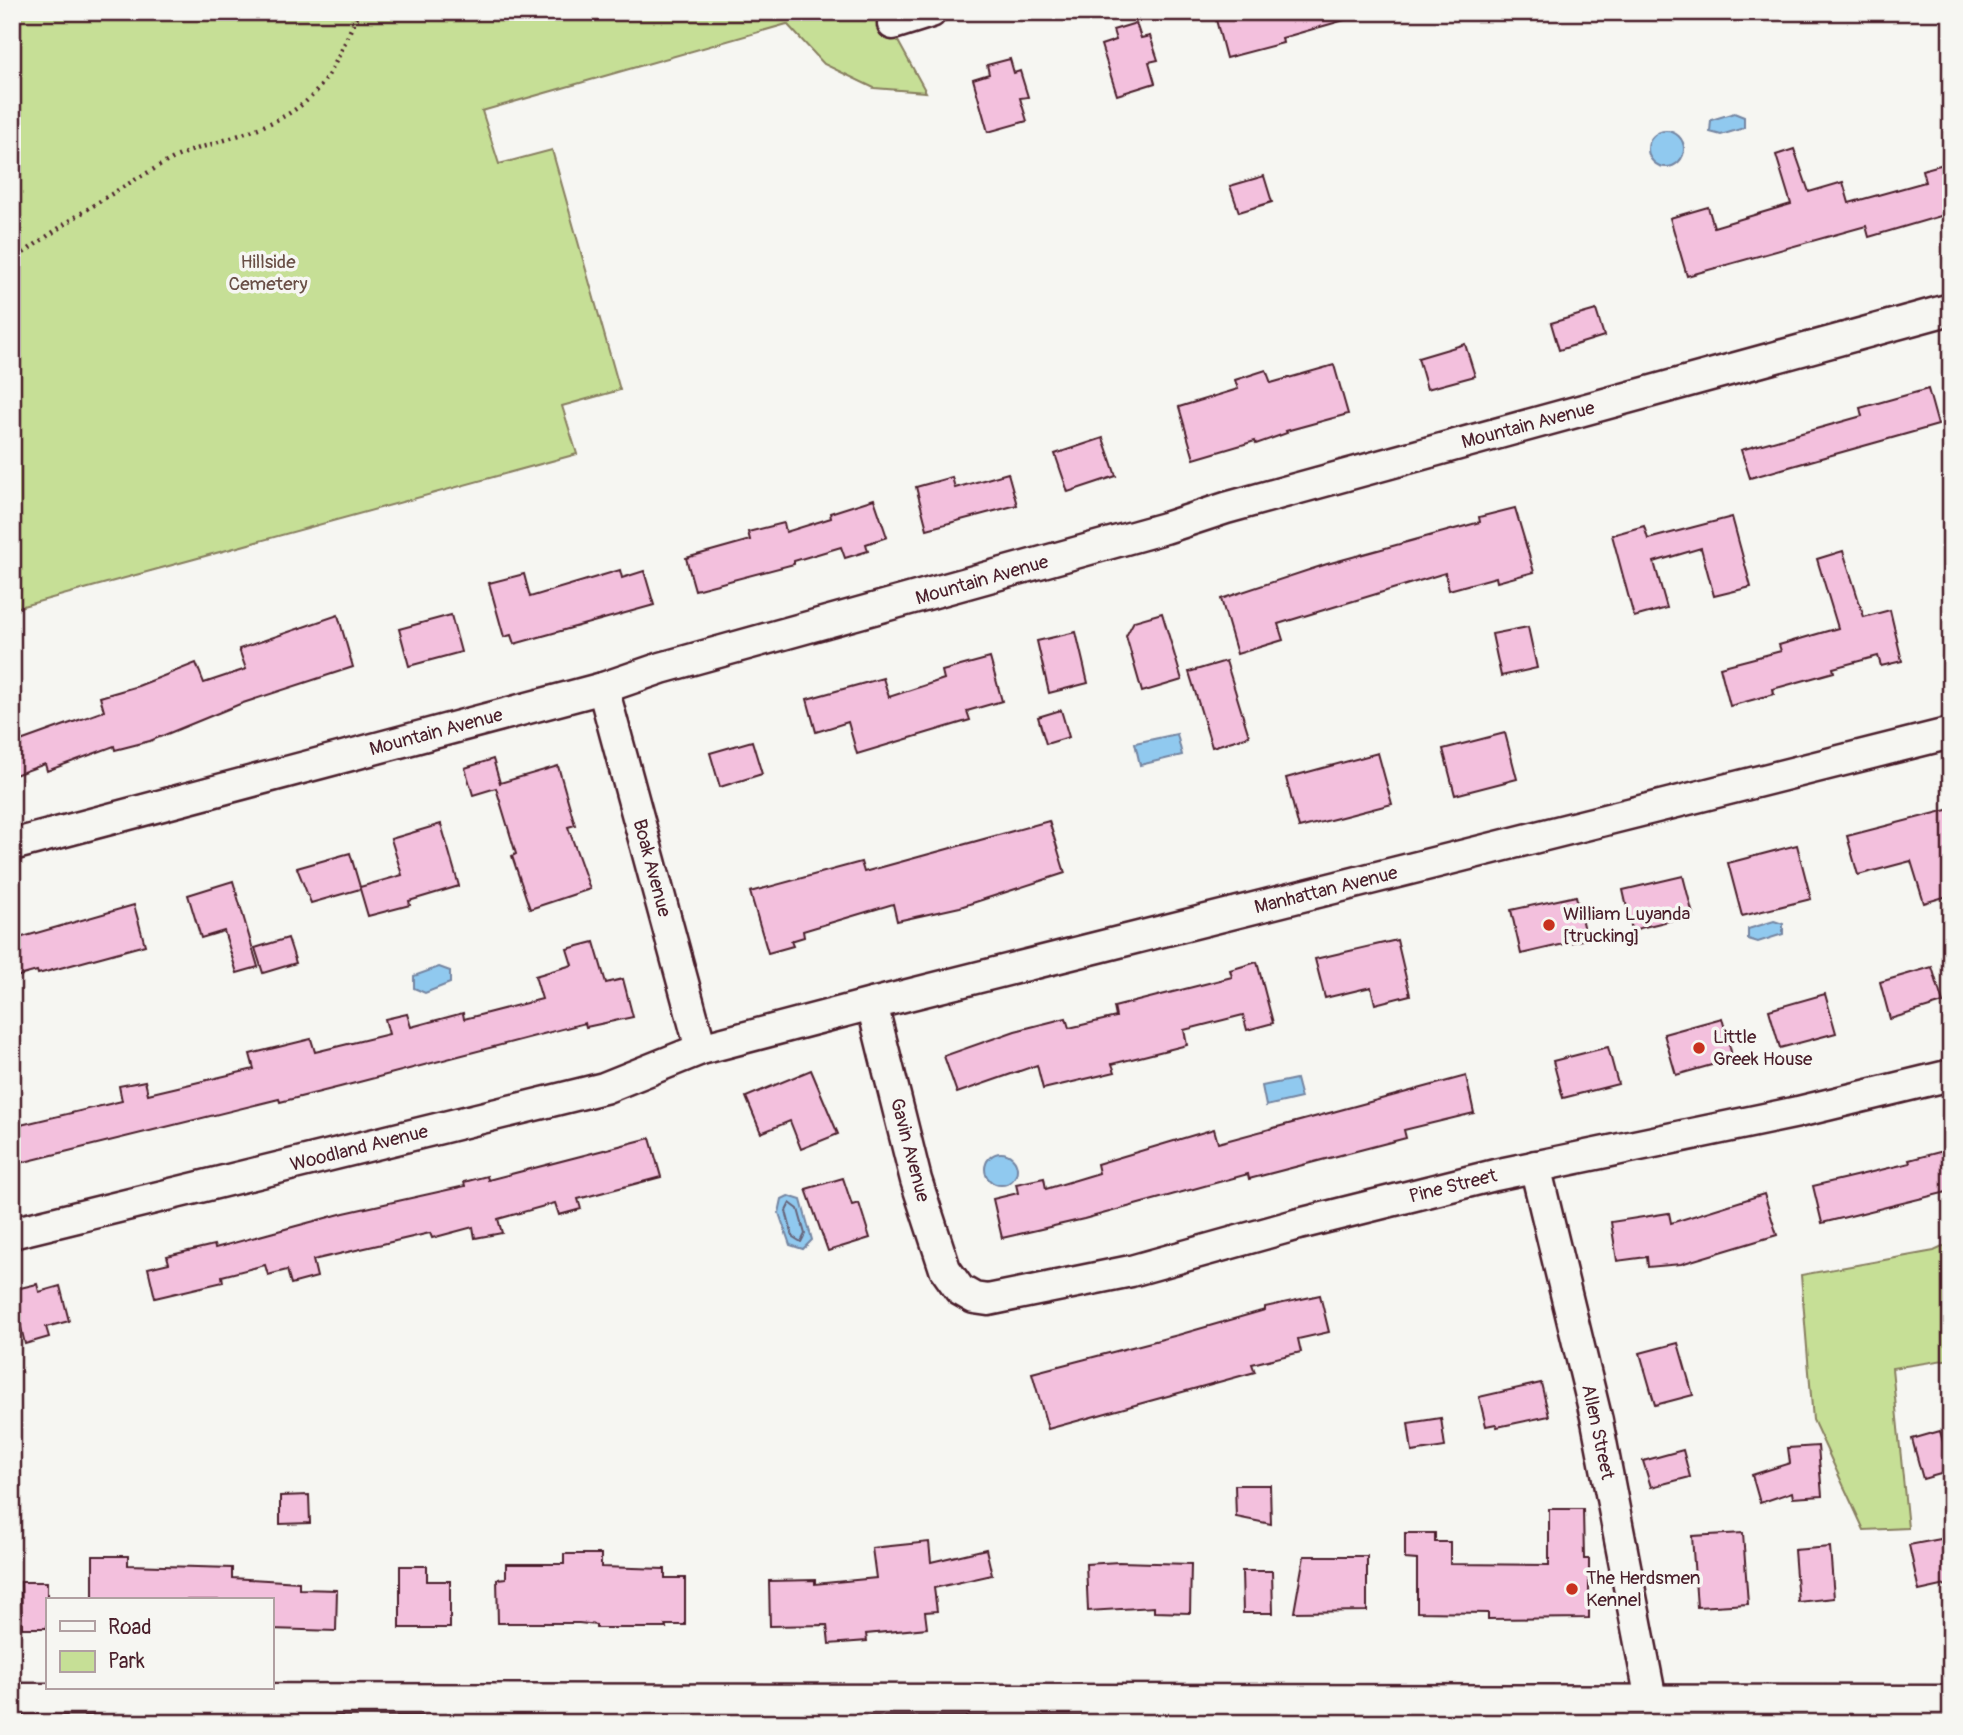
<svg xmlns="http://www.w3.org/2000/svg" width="1963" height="1735" viewBox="0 0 1963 1735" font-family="Pangolin,sans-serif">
	<rect width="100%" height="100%" fill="#f6f6f2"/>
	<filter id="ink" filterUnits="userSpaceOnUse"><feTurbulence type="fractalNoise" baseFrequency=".0143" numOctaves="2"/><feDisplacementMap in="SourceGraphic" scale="14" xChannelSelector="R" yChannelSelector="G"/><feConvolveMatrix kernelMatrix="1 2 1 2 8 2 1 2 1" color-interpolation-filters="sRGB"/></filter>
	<g filter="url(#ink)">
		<g fill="#c6df96" stroke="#887f60" stroke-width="2">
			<polygon points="12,12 882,12 926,92 874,88 824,64 787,24 482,111 499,164 552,150 620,390 562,406 577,454 12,609"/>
			<polygon points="1951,1243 1951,1359 1892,1368 1908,1528 1864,1530 1813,1420 1801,1275 1934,1251"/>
		</g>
		<g fill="#90c9ef" stroke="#7485a1" stroke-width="2">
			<polygon points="1734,113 1744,117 1744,128 1721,135 1710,132 1711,120"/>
			<circle cx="1666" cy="149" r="18"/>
			<polygon points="1177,734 1182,755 1140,765 1135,743"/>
			<polygon points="1774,921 1783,924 1783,934 1758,942 1748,939 1748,929"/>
			<polygon points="439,967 450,971 450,983 425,993 414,988 414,976"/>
			<polygon points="1296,1079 1301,1098 1266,1106 1262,1086"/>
			<circle cx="1001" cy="1169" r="16"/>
			<polygon points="788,1196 801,1200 812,1240 803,1249 790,1245 779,1213 782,1199"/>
		</g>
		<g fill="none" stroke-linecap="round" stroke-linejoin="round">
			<polygon stroke="#666379" stroke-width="2" points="790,1203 798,1209 805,1234 801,1242 793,1237 786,1211"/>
		</g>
		<g fill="#f3c0dd" stroke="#4a1f2b" stroke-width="2">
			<polygon points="1214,12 1347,12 1348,19 1282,38 1283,43 1226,58"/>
			<polygon points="1136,23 1141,38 1150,36 1158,60 1149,62 1155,83 1117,95 1101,45 1116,40 1113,30"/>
			<polygon points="1010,59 1014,73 1020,71 1028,97 1020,98 1027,121 988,132 973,79 989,74 987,65"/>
			<polygon points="1794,149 1809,192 1843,182 1849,203 1925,182 1922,170 1951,162 1951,213 1869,237 1866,226 1687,276 1670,218 1708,207 1714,227 1791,204 1776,155"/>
			<polygon points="1264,176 1272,202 1239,212 1230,186"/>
			<polygon points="1596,310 1604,336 1559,350 1551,323"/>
			<polygon points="1465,344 1475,376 1427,389 1418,358"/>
			<polygon points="1334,365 1348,414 1286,431 1287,433 1256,444 1255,441 1194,459 1179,407 1238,389 1235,380 1266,370 1271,383"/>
			<polygon points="1928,389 1938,425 1750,478 1741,450 1862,416 1860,408"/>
			<polygon points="1103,438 1116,476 1068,492 1055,454"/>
			<polygon points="1008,473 1017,505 927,529 916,487 952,477 955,488"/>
			<polygon points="874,499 887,537 866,544 868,551 845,558 841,547 794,561 794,564 695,590 686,558 750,540 748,532 784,523 786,532 831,518 830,513"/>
			<polygon points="1515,508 1534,572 1497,582 1496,577 1449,590 1445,573 1278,624 1283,640 1237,654 1221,599 1327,564 1480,522 1479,517"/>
			<polygon points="1732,517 1751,587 1714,596 1701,548 1654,562 1667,608 1634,617 1612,535 1644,526 1648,539"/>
			<polygon points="1843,551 1864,617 1890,610 1902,661 1881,666 1878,656 1833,668 1834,672 1773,689 1774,694 1730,706 1720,667 1781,651 1779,645 1838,628 1817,559"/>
			<polygon points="620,570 622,578 644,571 654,605 514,644 511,635 504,637 489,583 524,574 530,597"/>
			<polygon points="1162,613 1182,680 1142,692 1126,636 1134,621"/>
			<polygon points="338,615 353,667 240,704 150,741 115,750 114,746 47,771 45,764 12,776 12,744 104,711 100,697 138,686 196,663 204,683 246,669 239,649"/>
			<polygon points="451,615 461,652 409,666 399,629"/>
			<polygon points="1528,627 1537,668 1501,676 1492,634"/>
			<polygon points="1076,632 1088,683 1049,693 1037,641"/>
			<polygon points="990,658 1002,701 967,711 970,720 857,754 848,722 816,732 807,699 883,678 889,697 944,679 942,671"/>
			<polygon points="1226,661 1249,736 1212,747 1189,672"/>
			<polygon points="1061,710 1069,737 1046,744 1038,717"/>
			<polygon points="1505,733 1517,779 1455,795 1443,749"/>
			<polygon points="752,741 762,774 720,787 710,753"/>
			<polygon points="1378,753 1392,804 1299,828 1286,778"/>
			<polygon points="493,759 500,783 558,766 575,825 568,827 590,889 530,909 512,856 516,854 496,788 473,795 465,768"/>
			<polygon points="1951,809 1951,895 1924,903 1911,861 1858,875 1847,836"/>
			<polygon points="1049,821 1065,873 960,907 897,921 893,904 803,931 804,937 791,941 793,946 768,953 750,892 861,862 864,872"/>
			<polygon points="441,824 459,886 409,901 410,905 368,916 360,889 311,903 297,868 350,853 360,887 402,875 391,839"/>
			<polygon points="1797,845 1811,899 1742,916 1728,863"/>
			<polygon points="1683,876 1693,915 1632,930 1623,890"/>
			<polygon points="233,881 258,967 237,973 224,931 201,938 188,895"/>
			<polygon points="1576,896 1586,939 1521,954 1511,910"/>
			<polygon points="134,905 145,945 38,974 37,971 12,978 12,940"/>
			<polygon points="288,938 296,963 263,973 255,948"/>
			<polygon points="1397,940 1410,995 1375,1004 1371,987 1325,998 1315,959"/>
			<polygon points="594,942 606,983 623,979 633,1017 586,1027 585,1023 340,1087 280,1102 279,1099 20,1163 12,1127 122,1101 119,1086 145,1081 148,1094 254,1069 250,1054 311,1039 315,1052 389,1034 385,1019 407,1014 411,1027 463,1013 464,1019 542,999 535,976 572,965 567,949"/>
			<polygon points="1257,962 1273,1023 1247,1030 1243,1015 1184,1030 1187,1045 1112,1064 1115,1072 1043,1089 1037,1065 957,1093 944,1056 1015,1031 1066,1018 1069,1028 1116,1017 1114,1007 1232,977 1230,970"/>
			<polygon points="1932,967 1943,1003 1890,1019 1880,982"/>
			<polygon points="1825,994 1836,1033 1780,1048 1769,1010"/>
			<polygon points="1722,1018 1733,1059 1676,1075 1664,1034"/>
			<polygon points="1608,1047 1618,1084 1563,1098 1553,1061"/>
			<polygon points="811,1070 838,1134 801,1149 790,1121 761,1133 746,1097"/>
			<polygon points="1466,1076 1474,1113 1404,1130 1406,1138 1249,1179 1248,1174 1084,1219 1002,1238 993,1199 1018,1193 1016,1184 1044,1178 1046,1189 1099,1173 1097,1164 1214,1129 1218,1143"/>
			<polygon points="650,1138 661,1177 578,1199 581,1209 559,1215 555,1203 498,1219 502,1233 475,1238 473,1227 432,1238 430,1233 313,1260 317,1277 291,1284 287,1270 268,1275 265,1265 222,1276 223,1282 155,1298 148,1268 169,1263 167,1256 214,1245 215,1248 344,1213 465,1186 464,1182 487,1176 488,1180"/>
			<polygon points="1951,1149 1951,1191 1822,1223 1813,1186 1910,1163 1909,1160"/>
			<polygon points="843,1178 852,1205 859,1203 870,1238 828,1251 806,1189"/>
			<polygon points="1764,1194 1777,1235 1681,1264 1648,1267 1647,1257 1617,1261 1611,1222 1669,1213 1671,1223"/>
			<polygon points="37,1284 39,1292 60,1286 69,1321 46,1327 49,1337 25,1344 12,1290"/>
			<polygon points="1320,1295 1329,1332 1298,1339 1301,1352 1252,1364 1255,1372 1048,1429 1032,1373 1178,1335 1265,1310 1265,1307"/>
			<polygon points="1678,1343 1693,1395 1655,1405 1640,1353"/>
			<polygon points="1541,1383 1549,1416 1497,1427 1496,1424 1486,1426 1479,1397"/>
			<polygon points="1441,1418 1445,1447 1412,1452 1408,1423"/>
			<polygon points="1940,1431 1951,1471 1923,1479 1912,1439"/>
			<polygon points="1818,1446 1822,1496 1793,1498 1792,1492 1760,1503 1752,1475 1790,1463 1788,1448"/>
			<polygon points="1683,1450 1690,1477 1651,1487 1643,1461"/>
			<polygon points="1235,1485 1270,1485 1271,1524 1236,1517"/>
			<polygon points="309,1495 310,1523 280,1524 280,1496"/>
			<polygon points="1549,1509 1583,1509 1584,1559 1589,1559 1589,1618 1488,1619 1488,1613 1417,1612 1417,1560 1405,1559 1405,1533 1435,1533 1435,1542 1450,1542 1450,1564 1549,1565"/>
			<polygon points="1743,1533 1748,1604 1697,1607 1692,1536"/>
			<polygon points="1951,1537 1951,1584 1919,1591 1909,1545"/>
			<polygon points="929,1542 931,1562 986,1549 992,1575 934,1588 937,1611 925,1612 927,1628 866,1634 867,1641 829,1644 827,1625 770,1626 769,1581 815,1580 815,1584 876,1578 872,1548"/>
			<polygon points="1830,1547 1834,1598 1798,1602 1794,1550"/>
			<polygon points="564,1554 601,1554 601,1567 665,1569 665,1578 685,1578 685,1625 665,1625 666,1628 596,1628 596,1625 579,1623 498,1623 497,1579 506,1578 506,1564 564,1564"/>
			<polygon points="93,1556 128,1556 128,1565 232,1568 232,1578 299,1582 299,1589 337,1590 336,1631 271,1629 271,1600 93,1600"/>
			<polygon points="1304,1556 1367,1556 1367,1611 1294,1612"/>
			<polygon points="1119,1562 1191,1564 1190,1613 1154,1612 1154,1607 1088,1611 1086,1564"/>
			<polygon points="400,1566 427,1566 427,1581 450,1581 450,1628 400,1628"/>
			<polygon points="1242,1571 1272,1571 1273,1613 1243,1613"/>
			<polygon points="21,1582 47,1582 47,1628 22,1628"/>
		</g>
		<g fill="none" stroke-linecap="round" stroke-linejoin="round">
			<g stroke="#4a1f2b" stroke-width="35">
				<g id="minor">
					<polyline points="893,24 931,12"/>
					<polyline points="603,688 701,1049"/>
					<polyline points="12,845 603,688 661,668 1165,528 1226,508 1951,309"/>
					<polyline points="872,1004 916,1180 945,1269 960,1290 974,1298 988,1300 1131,1271 1299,1224 1495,1175 1798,1112 1951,1075"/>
					<polyline points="1535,1166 1597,1421 1651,1700"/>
					<polyline points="12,1233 604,1088 701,1049 872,1004 1951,733"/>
					<polyline points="12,1699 1951,1701"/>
				</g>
			</g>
			<path stroke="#4a1f2b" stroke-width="4.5" stroke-dasharray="2 5" stroke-linecap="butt" d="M12,261C65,223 116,189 174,158C192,149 214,144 234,137C316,109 326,89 358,12"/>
			<use href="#minor" stroke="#f6f6f2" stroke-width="30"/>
		</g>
	</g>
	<g fill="#c8321e" stroke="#f6f6f2" stroke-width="2.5">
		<circle cx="1549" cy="925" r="7"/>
		<circle cx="1699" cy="1048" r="7"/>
		<circle cx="1572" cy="1589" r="7"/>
	</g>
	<g text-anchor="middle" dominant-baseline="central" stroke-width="7" stroke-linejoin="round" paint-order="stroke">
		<g font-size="19" fill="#694f46" stroke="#f6f6f2">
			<text x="268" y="262">Hillside<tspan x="268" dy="22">Cemetery</tspan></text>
		</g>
		<g font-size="19" fill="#4a1f2b" stroke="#f6f6f2">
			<text transform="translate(1528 425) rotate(-15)">Mountain Avenue</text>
			<text transform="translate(982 580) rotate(-16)">Mountain Avenue</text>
			<text transform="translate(436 732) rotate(-15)">Mountain Avenue</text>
			<text transform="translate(652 868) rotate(75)">Boak Avenue</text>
			<text transform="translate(1326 890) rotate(-14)">Manhattan Avenue</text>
			<text transform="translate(359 1148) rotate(-14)">Woodland Avenue</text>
			<text transform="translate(910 1150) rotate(75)">Gavin Avenue</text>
			<text transform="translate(1453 1186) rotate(-14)">Pine Street</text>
			<text transform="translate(1598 1432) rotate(78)">Allen Street</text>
		</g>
		<g font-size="19" fill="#4a1f2b" stroke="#f6f6f2" text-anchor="start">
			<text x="1563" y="914">William Luyanda<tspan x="1563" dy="22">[trucking]</tspan></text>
			<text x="1713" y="1037">Little<tspan x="1713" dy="22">Greek House</tspan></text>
			<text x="1586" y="1578">The Herdsmen<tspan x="1586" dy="22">Kennel</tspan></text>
		</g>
	</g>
	<rect width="1963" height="1735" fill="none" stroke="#f6f6f2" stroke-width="42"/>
	<rect x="21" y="21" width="1921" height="1693" fill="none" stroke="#4a1f2b" stroke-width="2.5" filter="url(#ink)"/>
	<rect x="46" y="1598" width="228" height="91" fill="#f6f6f2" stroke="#b1a0a2" stroke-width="2"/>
	<rect x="60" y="1621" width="35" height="10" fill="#f6f6f2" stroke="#b1a0a2" stroke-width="2"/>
	<text x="108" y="1634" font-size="21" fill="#4a1f2b">Road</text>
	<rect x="60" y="1651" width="35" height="21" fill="#c6df96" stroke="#b1a0a2" stroke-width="2"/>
	<text x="108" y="1668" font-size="21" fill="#4a1f2b">Park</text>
</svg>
